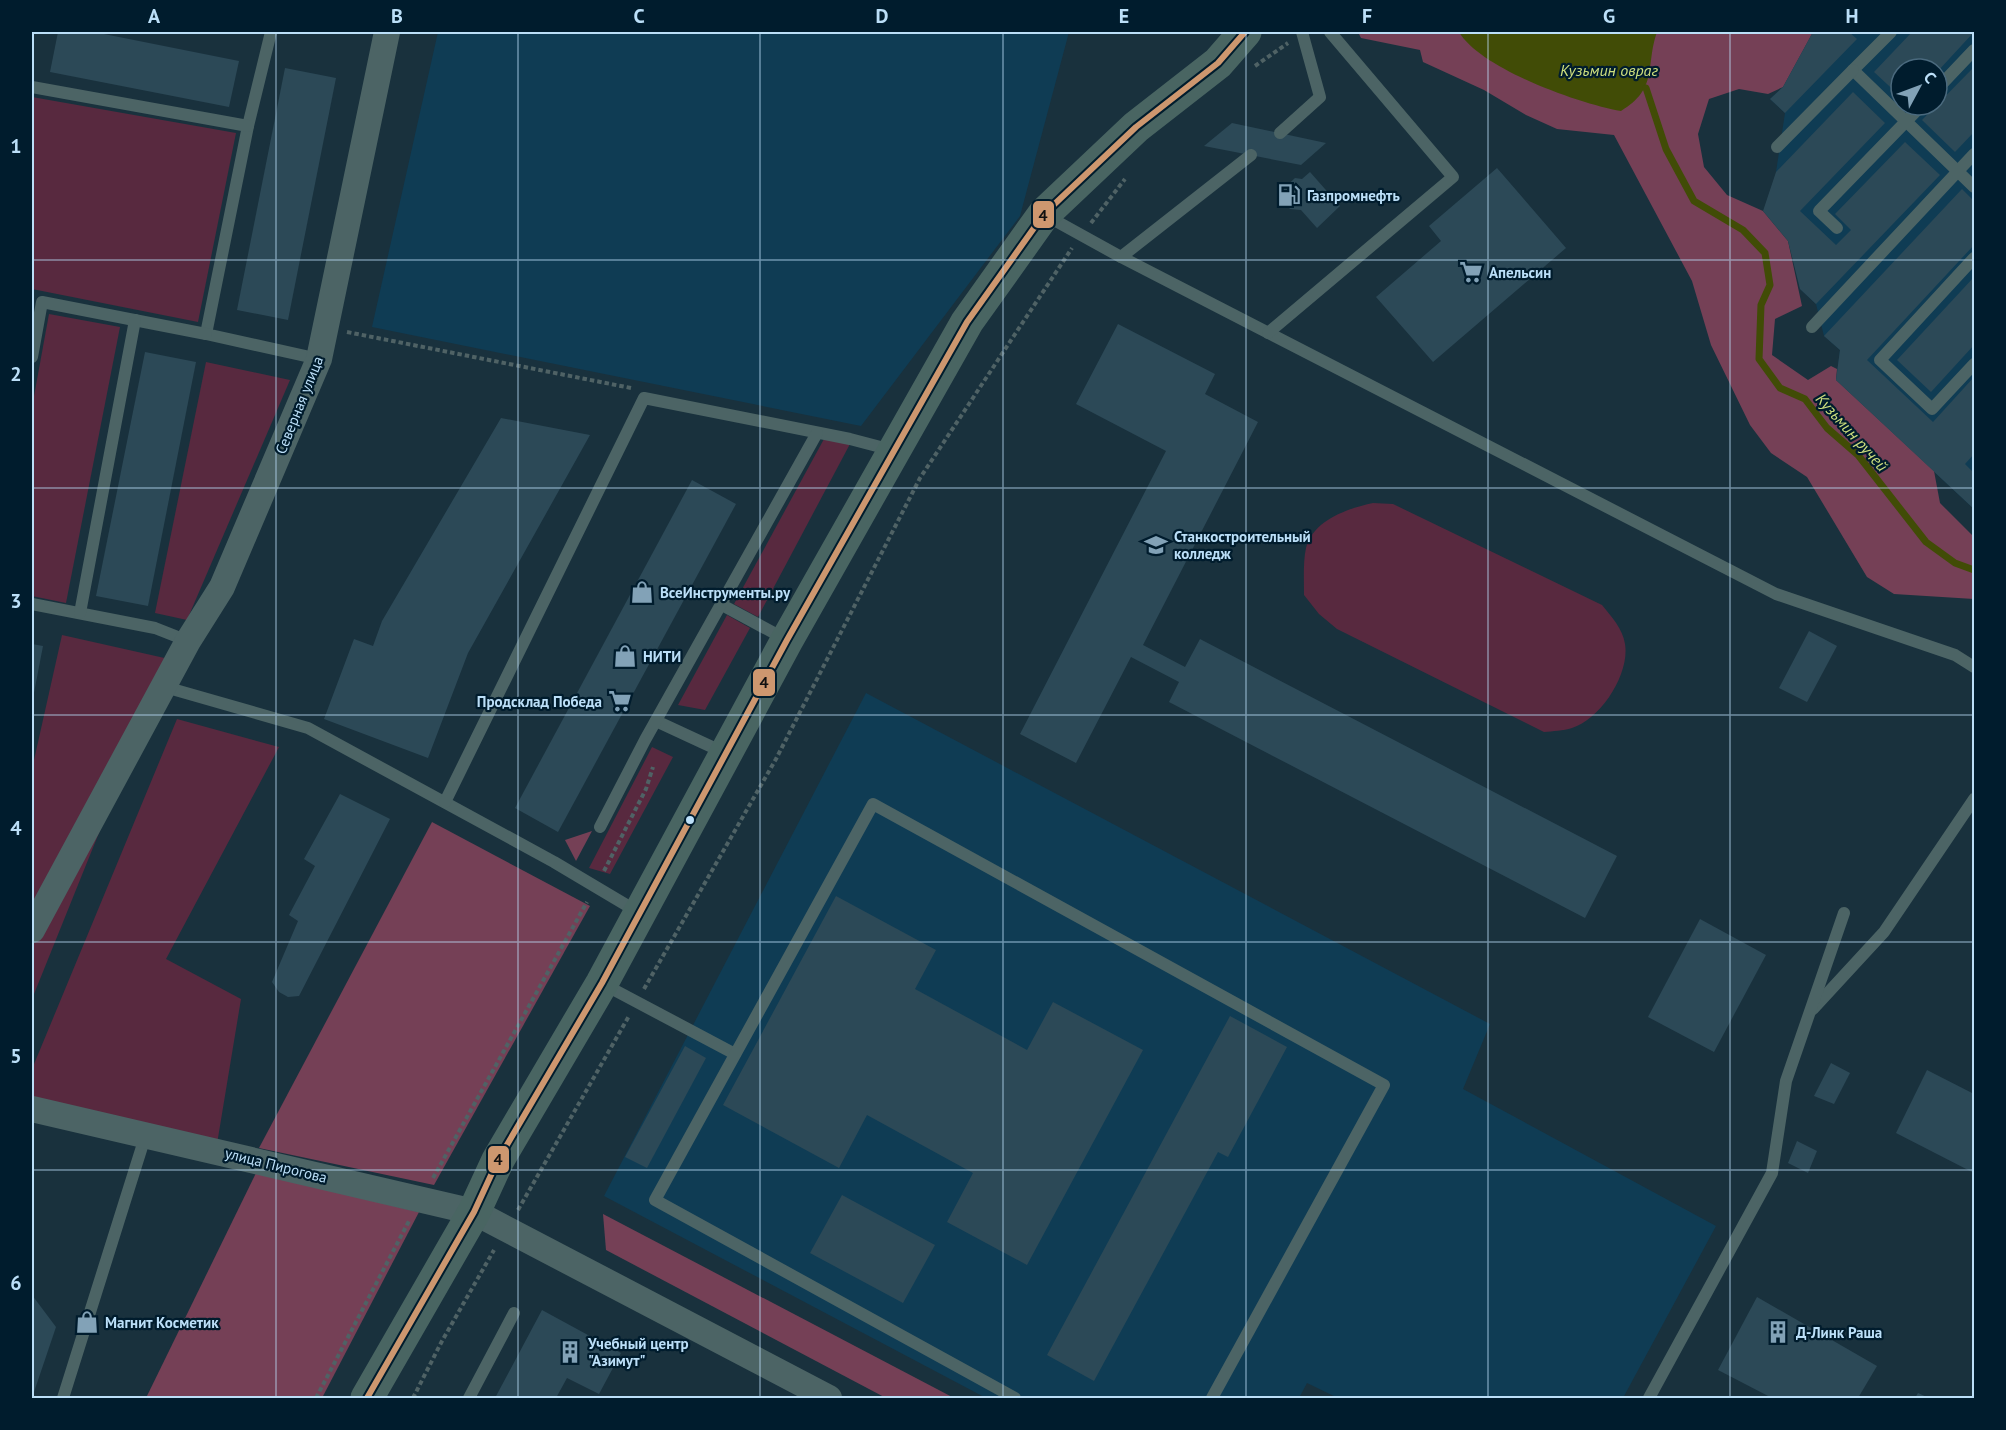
<svg xmlns="http://www.w3.org/2000/svg" width="2006" height="1430" viewBox="0 0 2006 1430" font-family="'PT Sans',sans-serif">
	<rect width="100%" height="100%" fill="#19313d"/>
	<g fill="#0f3c54" fill-rule="evenodd">
		<polygon points="438,32 1069,32 1020,216 861,426 372,327"/>
		<path d="M1813,32H1974V509L1836,380L1840,350L1824,336L1816,304L1800,289L1776,172L1785,113L1770,99L1783,87ZM1901,69H1937V105H1901Z"/>
		<polygon points="866,693 1490,1024 1463,1089 1716,1226 1623,1398 1338,1398 1307,1383 1299,1398 986,1398 604,1196"/>
	</g>
	<g fill="#58293f">
		<polygon points="32,97 236,133 198,322 32,289"/>
		<polygon points="49,314 120,327 66,603 32,596 32,407"/>
		<polygon points="206,362 290,380 187,620 155,613"/>
		<polygon points="824,439 850,444 758,617 734,604"/>
		<path d="M1373,503L1393,504L1602,605C1611,616 1623,629 1625,644C1630,674 1601,719 1572,728C1563,731 1553,731 1544,732L1337,629L1319,614L1304,595C1304,580 1303,562 1306,548C1313,520 1349,508 1373,503Z"/>
		<polygon points="727,615 750,628 705,710 678,705"/>
		<polygon points="62,635 169,659 32,999 32,769"/>
		<polygon points="177,719 279,747 166,959 241,999 216,1150 32,1108 32,1069"/>
		<polygon points="652,747 673,757 610,874 589,868"/>
	</g>
	<g fill="#754056">
		<polygon points="1358,32 1813,32 1783,87 1768,94 1739,89 1709,99 1698,134 1704,167 1727,195 1763,211 1788,241 1802,306 1775,319 1772,355 1808,380 1831,366 1837,369 1836,380 1934,471 1940,503 1974,537 1974,599 1894,594 1867,577 1807,477 1771,453 1750,425 1711,345 1692,281 1614,135 1557,129 1526,115 1484,90 1423,62 1420,50 1361,38"/>
		<polygon points="432,822 590,906 434,1185 259,1148"/>
		<polygon points="592,831 576,861 565,840"/>
		<polygon points="256,1173 419,1212 322,1398 146,1398"/>
		<polygon points="603,1214 954,1398 886,1398 606,1250"/>
	</g>
	<path fill="#414c06" d="M1459,32H1657C1645,66 1659,88 1621,111C1580,104 1481,69 1459,32Z"/>
	<g fill="none" stroke-linecap="round" stroke-linejoin="round">
		<polyline stroke="#414c06" stroke-width="7" points="1646,88 1666,149 1694,201 1743,230 1765,253 1770,285 1761,305 1759,359 1780,388 1805,399 1827,428 1858,455 1926,542 1955,563 1974,570"/>
	</g>
	<g fill="#2c4957">
		<polygon points="58,32 94,32 239,61 229,107 50,72"/>
		<polygon points="1813,32 1849,32 1857,39 1785,113 1770,99 1783,87"/>
		<polygon points="1912,32 1974,32 1937,72 1937,69 1901,69 1901,97 1874,72"/>
		<polygon points="1974,67 1974,132 1955,152 1922,120"/>
		<polygon points="285,68 336,78 288,320 237,310"/>
		<polygon points="1853,92 1885,123 1800,211 1836,245 1851,230 1835,214 1905,142 1940,175 1816,304 1800,289 1788,241 1763,211 1776,172"/>
		<polygon points="1232,123 1326,143 1301,165 1204,146"/>
		<polygon points="1497,168 1566,248 1433,362 1376,297 1441,241 1429,226"/>
		<polygon points="1310,172 1340,206 1317,228 1301,210 1290,209 1282,200 1281,191 1295,178 1302,179"/>
		<polygon points="1962,189 1974,201 1974,245 1867,360 1933,422 1974,377 1974,454 1965,464 1974,473 1974,509 1836,380 1840,350 1824,336"/>
		<polygon points="1974,277 1974,345 1931,392 1897,360"/>
		<polygon points="1118,324 1215,374 1205,394 1258,422 1143,645 1185,667 1200,639 1617,856 1585,918 1169,702 1179,682 1131,657 1076,763 1020,734 1166,451 1076,404"/>
		<polygon points="145,352 196,362 148,606 96,596"/>
		<polygon points="501,418 590,435 468,653 428,758 324,719 354,639 373,646 382,621"/>
		<polygon points="692,480 736,504 558,832 515,808"/>
		<polygon points="1809,631 1837,646 1807,702 1779,688"/>
		<polygon points="32,644 43,646 33,698 32,698"/>
		<polygon points="340,794 390,819 299,996 288,997 279,992 272,982 298,921 289,915 315,866 304,859"/>
		<polygon points="836,896 936,950 915,989 1027,1050 1053,1002 1143,1050 1027,1265 947,1222 973,1173 867,1115 839,1168 723,1105"/>
		<polygon points="1700,919 1766,955 1714,1052 1648,1017"/>
		<polygon points="1230,1016 1287,1047 1228,1157 1218,1152 1094,1381 1047,1355"/>
		<polygon points="685,1046 706,1058 647,1168 625,1157"/>
		<polygon points="1831,1063 1850,1073 1834,1104 1814,1096"/>
		<polygon points="1927,1070 1974,1094 1974,1173 1896,1133"/>
		<polygon points="1797,1141 1817,1151 1808,1173 1788,1163"/>
		<polygon points="842,1195 935,1245 903,1303 810,1253"/>
		<polygon points="32,1295 56,1327 32,1398"/>
		<polygon points="1757,1297 1877,1366 1858,1398 1772,1398 1718,1370"/>
		<polygon points="542,1310 621,1353 599,1394 567,1378 556,1398 495,1398"/>
		<polygon points="1918,1393 1929,1398 1915,1398"/>
	</g>
	<g fill="none" stroke-linecap="round" stroke-linejoin="round">
		<g stroke="#4f6265" stroke-width="4" stroke-dasharray="4.5 3" stroke-linecap="butt">
			<polyline points="1255,66 1288,43"/>
			<polyline points="1091,223 1125,179"/>
			<polyline points="347,332 631,388"/>
			<polyline points="604,871 646,789 653,767"/>
			<polyline points="644,989 776,759 920,478 1072,248"/>
			<polyline points="433,1178 587,902"/>
			<polyline points="518,1210 629,1016"/>
			<polyline points="316,1398 409,1221"/>
			<polyline points="413,1398 442,1341 494,1250"/>
		</g>
		<g stroke="#4c6465" stroke-width="12">
			<polyline points="271,32 248,126 206,334 319,359"/>
			<polyline points="1891,32 1853,70 1974,187"/>
			<polyline points="32,87 248,126"/>
			<polyline points="1937,89 1974,50"/>
			<polyline points="1280,133 1320,97 1302,32"/>
			<polyline points="1777,147 1853,70"/>
			<polyline points="1045,215 1121,257 1776,594 1955,655 1974,667"/>
			<polyline points="1837,228 1819,211 1922,105"/>
			<polyline points="1121,257 1251,155"/>
			<polyline points="1974,258 1880,360 1932,409 1974,364"/>
			<polyline points="1812,327 1974,154"/>
			<polyline points="1268,333 1453,177 1330,32"/>
			<polyline points="32,357 42,302 206,334"/>
			<polyline points="32,604 155,628 188,641"/>
			<polyline points="722,605 787,640"/>
			<polyline points="80,613 135,320"/>
			<polyline points="165,687 308,728 554,862 638,912"/>
			<polyline points="656,721 725,753"/>
			<polyline points="445,802 644,398 850,439 892,450"/>
			<polyline points="600,827 645,740 817,433"/>
			<polyline points="603,984 735,1054"/>
			<polyline points="1813,1009 1884,932 1974,799"/>
			<polyline points="63,1398 146,1134"/>
			<polyline points="469,1398 514,1313"/>
			<polyline points="1015,1398 655,1200 873,804 1384,1085 1212,1398"/>
			<polyline points="1649,1398 1772,1173 1786,1081 1844,913"/>
		</g>
		<g stroke="#4c6465" stroke-width="26">
			<polyline points="32,930 188,641 222,587 319,359 387,32"/>
			<polyline points="32,1109 474,1212 829,1398"/>
		</g>
		<polyline stroke="#496562" stroke-width="33" points="367,1398 474,1212 498,1160 602,983 787,640 967,322 1044,214 1136,127 1218,63 1245,32"/>
		<g stroke="#001c2d" stroke-width="10">
			<polyline id="bus-1" points="367,1398 474,1212 498,1160 602,983 787,640 967,322 1044,214 1136,127 1218,63 1245,32"/>
		</g>
		<use href="#bus-1" stroke="#cd976f" stroke-width="6"/>
	</g>
	<path fill="none" stroke="#bbdff8" stroke-width="1.5" stroke-opacity="0.55" d="M276,32V1398M518,32V1398M760,32V1398M1003,32V1398M1246,32V1398M1488,32V1398M1730,32V1398M32,260H1974M32,488H1974M32,715H1974M32,942H1974M32,1170H1974"/>
	<defs>
		<g id="fuel-bare" transform="scale(1.8)"><path d="M-5.5-6h7V0h2V4h1.3V-2.5L3-4.5l.8-.8L6-3V5H2.5V1h-1V6h-7ZM-4.2-4.7v3.2H.2V-4.7Z" fill="#82a2b7" stroke="#001c2d" stroke-width="2.5" paint-order="stroke"/></g>
		<g id="supermarket-bare" transform="scale(1.8)"><path d="M-6-5.5h2.5l.6 2H6L4.5 2H-2.5L-4.4-4H-6ZM-1.5 3.2a1.3 1.3 0 1 0 .1 0ZM3 3.2a1.3 1.3 0 1 0 .1 0Z" fill="#82a2b7" stroke="#001c2d" stroke-width="2.5" paint-order="stroke"/></g>
		<g id="university-bare" transform="scale(1.8)"><path d="M0-5L7-2L0 1L-7-2ZM-4 1L0 2.5L4 1V4Q0 6-4 4Z" fill="#82a2b7" stroke="#001c2d" stroke-width="2.5" paint-order="stroke"/></g>
		<g id="shop-bare" transform="scale(1.8)"><path d="M-5-2.5h2.3a2.7 3.5 0 0 1 5.4 0H5L5.5 6h-11ZM-1.5-2.5h3a1.5 2.3 0 0 0-3 0Z" fill="#82a2b7" stroke="#001c2d" stroke-width="2.5" paint-order="stroke"/></g>
		<g id="building-bare" transform="scale(1.8)"><path d="M-4-6H4V6H1V3H-1V6H-4ZM-2.5-4.3h1.7v1.8h-1.7ZM.8-4.3h1.7v1.8H.8ZM-2.5-1h1.7V.8h-1.7ZM.8-1h1.7V.8H.8Z" fill="#82a2b7" stroke="#001c2d" stroke-width="2.5" paint-order="stroke"/></g>
	</defs>
	<g fill-rule="evenodd">
		<use href="#fuel-bare" x="1289" y="195"/>
		<use href="#supermarket-bare" x="1471" y="272"/>
		<use href="#university-bare" x="1156" y="545"/>
		<use href="#shop-bare" x="642" y="592"/>
		<use href="#shop-bare" x="625" y="656"/>
		<use href="#supermarket-bare" x="620" y="701"/>
		<use href="#shop-bare" x="87" y="1322"/>
		<use href="#building-bare" x="1778" y="1332"/>
		<use href="#building-bare" x="570" y="1352"/>
	</g>
	<circle fill="#bbdff8" stroke="#001c2d" stroke-width="2" cx="690" cy="820" r="5"/>
	<g text-anchor="middle" dominant-baseline="central" stroke-width="4.5" stroke-linejoin="round" paint-order="stroke">
		<g font-size="15" font-weight="bold" fill="#bbdff8" stroke="#001c2d" text-anchor="start">
			<text x="1307" y="195">Газпромнефть</text>
			<text x="1489" y="272">Апельсин</text>
			<text x="1174" y="536">Станкостроительный<tspan x="1174" dy="17">колледж</tspan></text>
			<text x="660" y="592">ВсеИнструменты.ру</text>
			<text x="643" y="656">НИТИ</text>
			<text x="602" y="701" text-anchor="end">Продсклад Победа</text>
			<text x="105" y="1322">Магнит Косметик</text>
			<text x="1796" y="1332">Д-Линк Раша</text>
			<text x="588" y="1343">Учебный центр<tspan x="588" dy="17">"Азимут"</tspan></text>
		</g>
		<g font-size="15" fill="#bbdff8" stroke="#001c2d">
			<text transform="translate(299 405) rotate(-68)">Северная улица</text>
			<text transform="translate(276 1165) rotate(14)">улица Пирогова</text>
		</g>
		<g font-size="16" font-style="italic" fill="#cddf7e" stroke="#001c2d">
			<text x="1609" y="70">Кузьмин овраг</text>
			<text transform="translate(1852 432) rotate(48)">Кузьмин ручей</text>
		</g>
	</g>
	<g stroke="#001c2d" stroke-width="2">
		<rect x="1032" y="200" width="23" height="29" rx="6" fill="#cd976f"/>
		<rect x="752" y="668" width="24" height="29" rx="6" fill="#cd976f"/>
		<rect x="487" y="1145" width="23" height="29" rx="6" fill="#cd976f"/>
	</g>
	<g font-size="16" text-anchor="middle" font-weight="bold" fill="#111">
		<text x="1043" y="221">4</text>
		<text x="764" y="688">4</text>
		<text x="498" y="1165">4</text>
	</g>
	<rect width="2006" height="1430" fill="none" stroke="#001c2d" stroke-width="66"/>
	<g transform="translate(1919 87) rotate(49)"><circle r="28" fill="#001c2d" stroke="#4b6a7e" stroke-width="1.5"/>
	<path d="M0-4.5L10 22L0 15L-10 22Z" fill="#82a2b7"/>
	<text y="-9" font-size="16" font-weight="bold" text-anchor="middle" fill="#bbdff8">С</text>
	</g>
	<rect x="33" y="33" width="1940" height="1364" fill="none" stroke="#bbdff8" stroke-width="2"/>
	<g font-size="20" text-anchor="middle" font-weight="bold" fill="#bbdff8">
		<text x="154" y="23">A</text>
		<text x="397" y="23">B</text>
		<text x="639" y="23">C</text>
		<text x="882" y="23">D</text>
		<text x="1124" y="23">E</text>
		<text x="1367" y="23">F</text>
		<text x="1609" y="23">G</text>
		<text x="1852" y="23">H</text>
		<text x="16" y="153">1</text>
		<text x="16" y="381">2</text>
		<text x="16" y="608">3</text>
		<text x="16" y="835">4</text>
		<text x="16" y="1063">5</text>
		<text x="16" y="1290">6</text>
	</g>
</svg>
